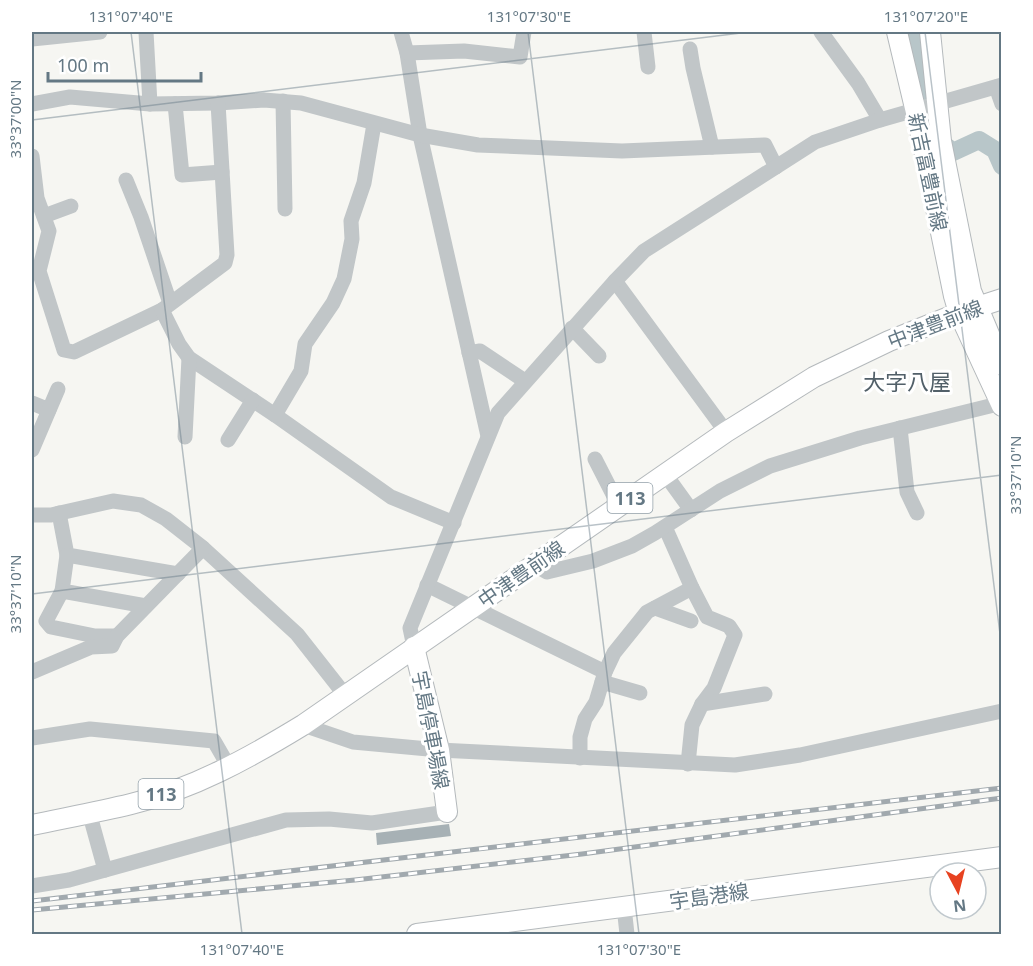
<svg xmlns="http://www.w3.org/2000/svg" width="1033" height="966" viewBox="0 0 1033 966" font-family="'Noto Sans','Noto Sans JP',sans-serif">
	<rect width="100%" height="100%" fill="#f6f6f2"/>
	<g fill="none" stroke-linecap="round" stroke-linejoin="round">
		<g stroke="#b8c6c9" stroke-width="18">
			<polyline points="917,32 913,42 923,91"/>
			<polyline points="947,147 953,152 979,140 995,150 1002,166"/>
		</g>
	</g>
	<polygon fill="#a7b1b5" points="449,824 451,836 377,845 376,833"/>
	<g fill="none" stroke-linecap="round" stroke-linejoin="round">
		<g stroke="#b4b9bc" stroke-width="22">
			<g id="major">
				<polyline points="897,32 919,125 954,296 959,313 1002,406"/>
				<polyline points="930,32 941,141 971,291 1002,365"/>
				<polyline points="414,647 439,750 447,812"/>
				<path d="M32,825C65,818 98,812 131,804C193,789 249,758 303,725L726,432L814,377L889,341L959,313L1002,299"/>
				<polyline points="417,934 1002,857"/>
			</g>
		</g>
		<g stroke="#c1c6c8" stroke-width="15">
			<polyline points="146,32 150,104"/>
			<polyline points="401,32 407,53 420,135 488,436"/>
			<polyline points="644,32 648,67"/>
			<polyline points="821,32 858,83 880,120"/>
			<polyline points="32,39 100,32"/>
			<polyline points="690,49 693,68 712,147"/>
			<polyline points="407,53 464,51 520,57 524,32"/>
			<polyline points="996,87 1002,104"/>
			<polyline points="283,101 285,209"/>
			<polyline points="32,104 70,97 150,104 218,103 264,100 301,103 420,135 478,145 622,151 765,145 776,167"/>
			<polyline points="175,104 182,175 222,172"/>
			<polyline points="32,156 37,198 49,231 39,271 64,350 74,352 162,310 225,263 227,255 218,103"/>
			<polyline points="126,180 141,217 170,303"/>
			<polyline points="44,216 71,206"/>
			<polyline points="615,281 726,432"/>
			<polyline points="162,310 179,344 189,358 275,415 391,497 454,523"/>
			<polyline points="572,328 599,356"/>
			<polyline points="469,353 480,351 525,381"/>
			<polyline points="32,403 49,410"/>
			<polyline points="275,415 301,371 305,344 333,303 344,279 352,239 351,221 364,183 374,124"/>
			<polyline points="900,428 907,492 917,513"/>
			<polyline points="185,437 189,358"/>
			<polyline points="228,440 253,400"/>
			<polyline points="32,450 58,389"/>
			<polyline points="595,459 619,506"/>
			<polyline points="665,474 691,510"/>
			<polyline points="59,513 67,555 178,574"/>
			<polyline points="32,515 51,515 113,501 141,505 166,519 203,548 297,634 345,695"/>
			<polyline points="665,527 692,588 707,617 729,626 735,635 714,688 702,704 692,725 688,764"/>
			<polyline points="67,555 62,591 146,606"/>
			<polyline points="535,565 547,572 593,561 632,546 655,533 720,491 770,466 860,438 1002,403"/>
			<polyline points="427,585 605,672"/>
			<polyline points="62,591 46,621 51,627 95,636 117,636"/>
			<polyline points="655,608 691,621"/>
			<polyline points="414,647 410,628 498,413 615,281 644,251 815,142 880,120 1002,85"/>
			<polyline points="32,672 91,647 112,646 117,636 203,548"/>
			<polyline points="602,682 640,693"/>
			<polyline points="702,704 765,694"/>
			<polyline points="303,725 353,742 439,750 735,765 800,755 1002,711"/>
			<polyline points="32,738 90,729 214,741 229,767"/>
			<polyline points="580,758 580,737 585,719 596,702 605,672 614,653 647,612 692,588"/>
			<polyline points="89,812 105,870"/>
			<polyline points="32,886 69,880 286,820 329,819 372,823 447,812"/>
			<polyline points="624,907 627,934"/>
		</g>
		<use href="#major" stroke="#fff" stroke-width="20"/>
		<g stroke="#a1a9ae" stroke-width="5">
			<g id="rail">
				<polyline points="32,901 1002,788"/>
				<polyline points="32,910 355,880 582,854 1002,798"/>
			</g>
		</g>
		<use href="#rail" stroke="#fff" stroke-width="3" stroke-dasharray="9" stroke-linecap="butt"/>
	</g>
	<path fill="none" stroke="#647884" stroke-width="1.5" stroke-opacity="0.45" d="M131,32L242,934M528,32L639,934M925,32L1002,650M32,120L749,32M32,594L1002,475"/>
	<g text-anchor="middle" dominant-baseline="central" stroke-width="6" stroke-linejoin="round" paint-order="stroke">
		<g fill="#fff" stroke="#92a0a9" stroke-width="1.5">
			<rect x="607.5" y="483" width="45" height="30" rx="4.5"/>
			<rect x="138.5" y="779" width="45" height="30" rx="4.5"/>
		</g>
		<g font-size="18" font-weight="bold" fill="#647884">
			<text x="630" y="498">113</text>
			<text x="161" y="794">113</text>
		</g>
		<g font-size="20" fill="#647884" stroke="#fff">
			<text transform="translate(928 172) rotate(78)">新吉富豊前線</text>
			<text transform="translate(935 324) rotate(-21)">中津豊前線</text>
			<text transform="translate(521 574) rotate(-35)">中津豊前線</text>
			<text transform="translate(431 730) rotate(79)">宇島停車場線</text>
			<text transform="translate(709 896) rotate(-8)">宇島港線</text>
		</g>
		<g font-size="22" fill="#526069" stroke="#fff">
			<text x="907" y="381">大字八屋</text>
		</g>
	</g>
	<rect width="1033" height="966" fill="none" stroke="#ffffff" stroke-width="66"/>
	<g transform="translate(958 891) rotate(173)"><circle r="28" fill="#ffffff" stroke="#c1c9ce" stroke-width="1.5"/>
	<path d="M0-4.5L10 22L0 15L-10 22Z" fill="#e74220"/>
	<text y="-9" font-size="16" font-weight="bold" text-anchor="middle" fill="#647884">N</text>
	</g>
	<path d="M48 72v9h153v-9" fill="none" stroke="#647884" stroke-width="3"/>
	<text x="57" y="72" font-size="18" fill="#647884" stroke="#ffffff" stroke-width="4.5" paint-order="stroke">100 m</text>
	<rect x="33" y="33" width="967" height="900" fill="none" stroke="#647884" stroke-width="2"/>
	<g font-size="15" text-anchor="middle" fill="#647884">
		<text x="131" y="22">131°07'40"E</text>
		<text x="529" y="22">131°07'30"E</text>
		<text x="926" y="22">131°07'20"E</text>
		<text transform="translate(16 119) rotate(-90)" y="5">33°37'00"N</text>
		<text transform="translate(1016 475) rotate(-90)" y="5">33°37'10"N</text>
		<text transform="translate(16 594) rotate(-90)" y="5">33°37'10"N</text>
		<text x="242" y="955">131°07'40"E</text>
		<text x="639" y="955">131°07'30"E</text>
	</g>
</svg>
